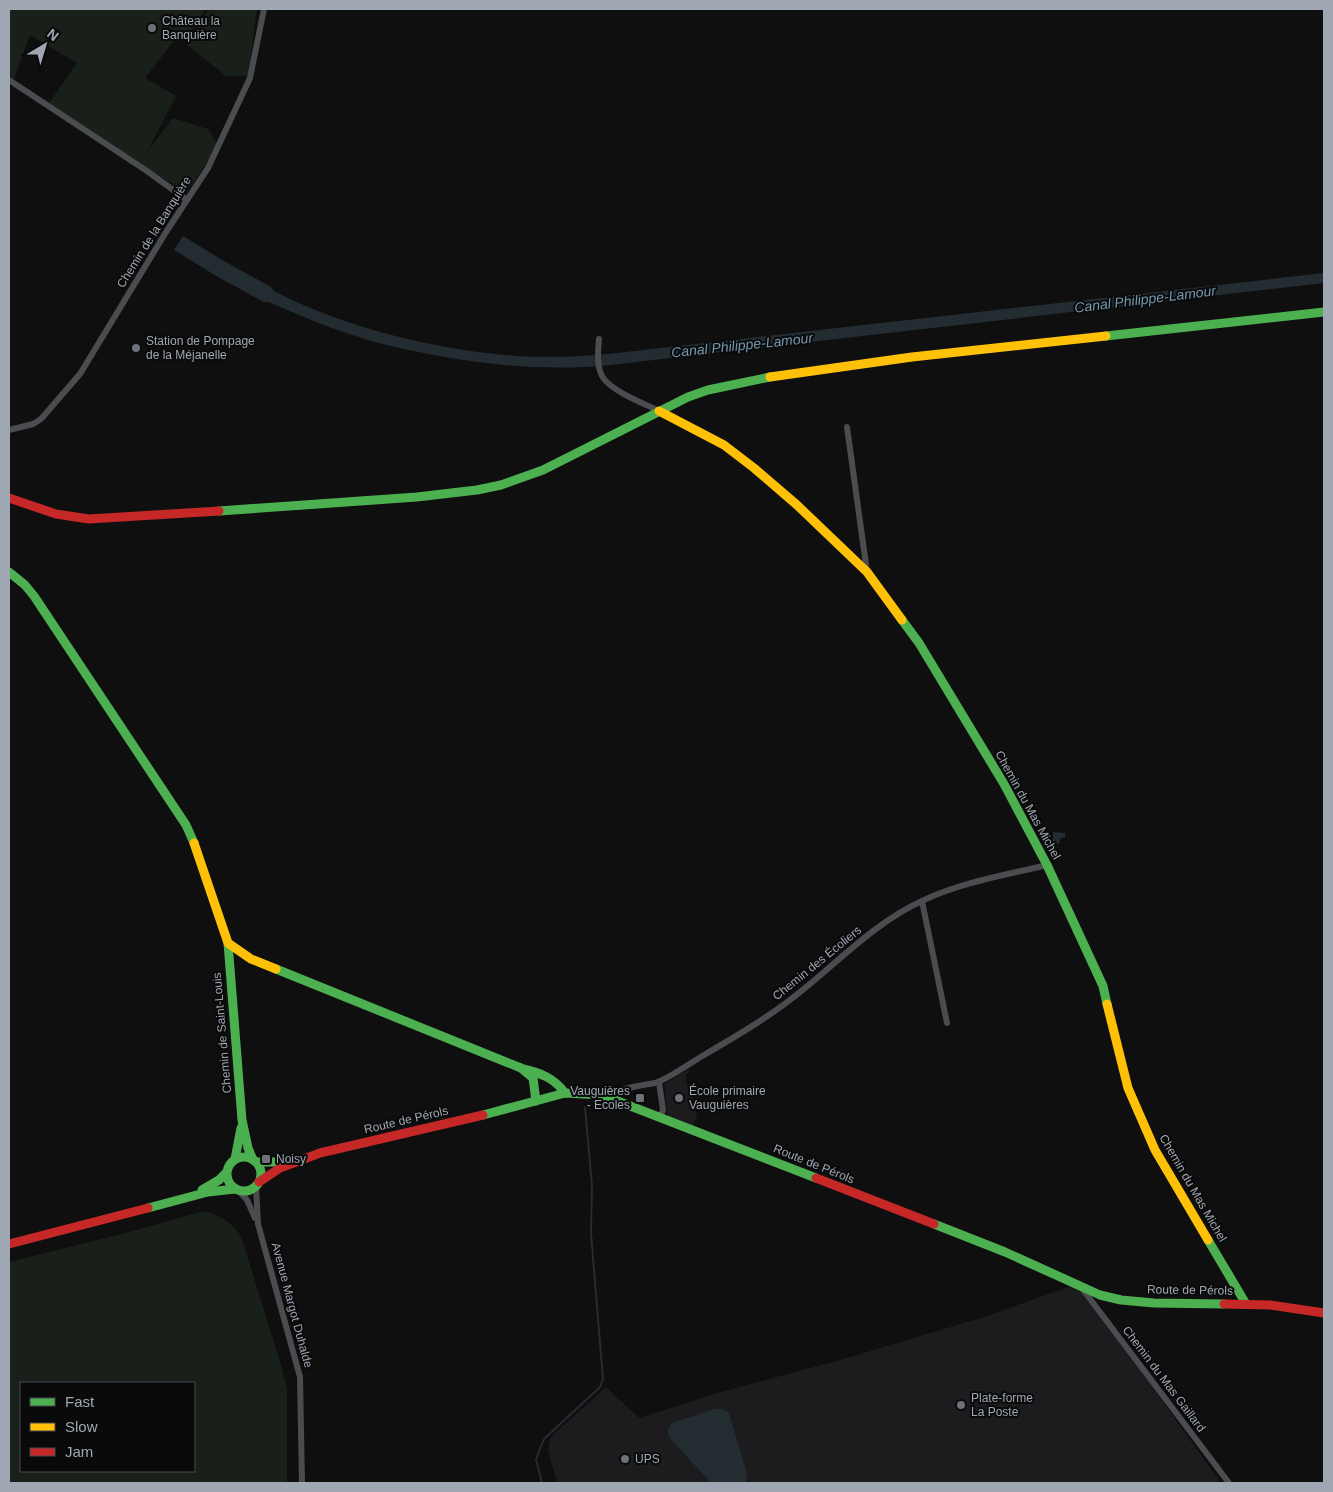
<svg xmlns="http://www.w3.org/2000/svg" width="1333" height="1492" viewBox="0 0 1333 1492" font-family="Helvetica,sans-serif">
	<rect width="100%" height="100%" fill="#0f0f10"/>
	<g fill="#1c1c1e">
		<polygon points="689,1069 689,1073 686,1074 686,1079 689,1093 692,1093 697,1116 693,1126 668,1117 664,1084"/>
		<polygon points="1068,1287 1081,1287 1221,1483 557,1483 548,1450 550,1439 556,1432 606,1387 639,1418 721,1392 840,1360 987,1316"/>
	</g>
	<g fill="#19201a" fill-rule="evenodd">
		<polygon points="9,9 206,9 183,42 177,37 145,78 176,96 147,152 173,118 208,129 218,146 186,193 49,103 77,63 30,35 14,79 9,76"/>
		<polygon points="209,9 257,9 248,76 226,76 186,44"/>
		<path d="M205,1212C222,1215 231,1223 241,1236L281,1365L287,1389V1483H9V1262L118,1235L197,1213ZM194,1383V1471H21V1383Z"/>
	</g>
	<g fill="#232c31">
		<path d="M183,236L224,261L271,287L274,291C344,328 438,350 516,356C546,358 578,357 608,354L1324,273V283L610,365C543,372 474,364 409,350C396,347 381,344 368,340C334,330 301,316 269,302H264L218,277L174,250Z"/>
		<polygon points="1053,832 1065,833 1065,837 1060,839 1059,844 1053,844"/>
		<path d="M715,1409H723L729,1413L747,1474L746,1483H711L669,1437C667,1431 668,1427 672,1423Z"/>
	</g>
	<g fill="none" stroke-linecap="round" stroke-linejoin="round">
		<polyline stroke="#232c31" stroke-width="2" points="542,1483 536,1459 544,1439 600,1387 603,1379 591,1233 592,1186 585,1107"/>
		<g stroke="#4a4c4f" stroke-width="6">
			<polyline points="9,80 147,171 187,200"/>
			<path d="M599,339C598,351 596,369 604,379C614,392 643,403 659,411"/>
			<polyline points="847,427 867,572"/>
			<polyline points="9,430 33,424 41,419 80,374 166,232 208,168 250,78 264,9"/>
			<polyline points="922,901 947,1023"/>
			<polyline points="659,1082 663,1110 660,1117"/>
			<path d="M610,1098C615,1088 644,1085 655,1083C668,1079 692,1062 704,1055C740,1034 774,1014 805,988C843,957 879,920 924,900C963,882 1006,875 1047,865"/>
			<polyline points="256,1186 258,1224 300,1377 302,1483"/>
			<polyline points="239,1191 247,1200 255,1218"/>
			<polyline points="1081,1287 1229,1483"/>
		</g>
		<g stroke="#4caf50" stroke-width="9">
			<polyline points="1106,336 1324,312"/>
			<polyline points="219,511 417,497 477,490 501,485 543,470 688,397 708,390 770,377"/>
			<polyline points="9,572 25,585 34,596 186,825 194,843"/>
			<polyline points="902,620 919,643 1004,784 1047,865 1103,986 1107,1004"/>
			<polyline points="228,943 242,1120 248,1148 253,1160"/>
			<polyline points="276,969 521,1068 533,1078 536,1101"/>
			<path d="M523,1069C541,1073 554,1078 565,1093"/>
			<polyline points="483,1115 565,1093 602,1095 816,1178"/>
			<circle cx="244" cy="1174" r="17"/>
			<polyline points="235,1159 241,1128"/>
			<polyline points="256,1162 288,1162"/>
			<polyline points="202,1190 219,1180 226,1173"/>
			<polyline points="148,1208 208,1192 235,1189"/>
			<polyline points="934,1224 1005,1252 1100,1295 1121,1300 1154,1303 1224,1304"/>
			<polyline points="1208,1240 1246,1304"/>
		</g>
		<g stroke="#ffc107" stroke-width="9">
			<polyline points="770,377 912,357 1106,336"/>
			<polyline points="659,411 724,445 754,468 797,505 867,572 902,620"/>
			<polyline points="194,843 228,943 251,959 276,969"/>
			<polyline points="1107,1004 1128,1088 1155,1150 1208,1240"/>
		</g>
		<g stroke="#c62828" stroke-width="9">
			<polyline points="9,498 56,514 89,519 219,511"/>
			<polyline points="816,1178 934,1224"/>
			<polyline points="259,1182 280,1168 320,1153 483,1115"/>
			<polyline points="9,1244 148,1208"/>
			<polyline points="1224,1304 1270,1305 1324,1313"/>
		</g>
	</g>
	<g fill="#6d7279" stroke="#0a0a0b" stroke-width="2">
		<circle cx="152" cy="28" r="5"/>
		<circle cx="136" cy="348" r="5"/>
		<rect x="635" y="1093" width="10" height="10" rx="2.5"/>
		<circle cx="679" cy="1098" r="5"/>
		<rect x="261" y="1154" width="10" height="10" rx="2.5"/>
		<circle cx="961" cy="1405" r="5"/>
		<circle cx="625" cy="1459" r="5"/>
	</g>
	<g text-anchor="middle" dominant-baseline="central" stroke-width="4" stroke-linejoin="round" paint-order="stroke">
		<g font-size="12" fill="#9fa7b2" stroke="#0a0a0b" text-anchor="start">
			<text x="162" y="21">Château la<tspan x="162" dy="14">Banquière</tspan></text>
			<text x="146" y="341">Station de Pompage<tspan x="146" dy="14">de la Méjanelle</tspan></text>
			<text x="630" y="1091" text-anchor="end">Vauguières<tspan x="630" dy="14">- Ecoles</tspan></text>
			<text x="689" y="1091">École primaire<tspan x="689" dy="14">Vauguières</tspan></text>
			<text x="276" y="1159">Noisy</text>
			<text x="971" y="1398">Plate-forme<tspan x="971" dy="14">La Poste</tspan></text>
			<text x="635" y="1459">UPS</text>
		</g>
		<g font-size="12" fill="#9fa7b2" stroke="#0a0a0b">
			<text transform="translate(154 232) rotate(-58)">Chemin de la Banquière</text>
			<text transform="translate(1028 805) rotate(61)">Chemin du Mas Michel</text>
			<text transform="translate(817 963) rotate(-39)">Chemin des Écoliers</text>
			<text transform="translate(222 1033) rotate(-95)">Chemin de Saint-Louis</text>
			<text transform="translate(406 1120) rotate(-13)">Route de Pérols</text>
			<text transform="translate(814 1164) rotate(22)">Route de Pérols</text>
			<text transform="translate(1193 1188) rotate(60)">Chemin du Mas Michel</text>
			<text transform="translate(1190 1290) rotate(1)">Route de Pérols</text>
			<text transform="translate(292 1305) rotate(75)">Avenue Margot Duhalde</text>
			<text transform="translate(1164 1379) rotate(53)">Chemin du Mas Gaillard</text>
		</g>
		<g font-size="14" font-style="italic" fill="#7499af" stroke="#0a0a0b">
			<text transform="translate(1145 299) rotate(-7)">Canal Philippe-Lamour</text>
			<text transform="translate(742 345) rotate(-6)">Canal Philippe-Lamour</text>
		</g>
	</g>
	<rect width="1333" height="1492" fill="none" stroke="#9fa7b2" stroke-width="20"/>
	<rect x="20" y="1382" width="175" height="90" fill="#0a0a0b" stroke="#46494e"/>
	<rect x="30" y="1398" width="25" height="8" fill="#4caf50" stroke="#46494e"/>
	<text x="65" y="1407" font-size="15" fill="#9fa7b2">Fast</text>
	<rect x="30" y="1423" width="25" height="8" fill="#ffc107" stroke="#46494e"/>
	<text x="65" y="1432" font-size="15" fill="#9fa7b2">Slow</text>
	<rect x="30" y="1448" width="25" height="8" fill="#c62828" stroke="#46494e"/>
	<text x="65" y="1457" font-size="15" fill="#9fa7b2">Jam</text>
	<g transform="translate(45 45) rotate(38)" stroke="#0a0a0b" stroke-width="4" paint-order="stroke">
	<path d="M0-4L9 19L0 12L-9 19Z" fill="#9fa7b2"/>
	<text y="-8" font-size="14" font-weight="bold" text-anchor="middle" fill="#9fa7b2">N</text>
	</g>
</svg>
